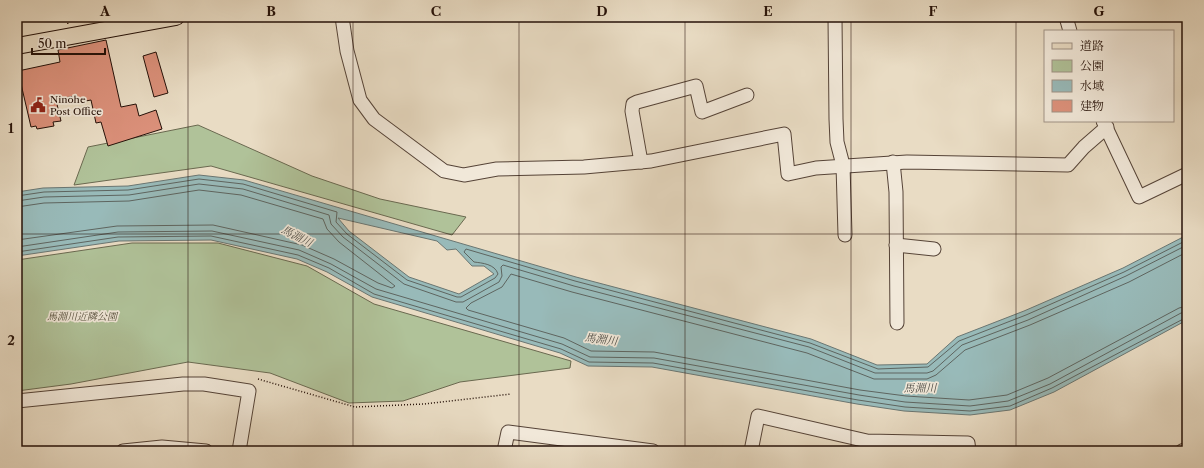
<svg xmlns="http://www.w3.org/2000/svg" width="1204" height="468" viewBox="0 0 1204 468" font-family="'Libre Caslon Text','Noto Serif JP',serif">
	<rect width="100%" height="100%" fill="#e9dcc4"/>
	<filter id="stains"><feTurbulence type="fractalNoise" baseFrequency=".005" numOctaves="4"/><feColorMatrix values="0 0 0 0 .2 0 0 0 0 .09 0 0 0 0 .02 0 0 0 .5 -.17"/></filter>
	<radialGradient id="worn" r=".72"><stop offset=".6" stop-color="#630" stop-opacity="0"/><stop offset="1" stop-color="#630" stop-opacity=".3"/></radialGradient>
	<g fill="#b0c299" stroke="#6a6950">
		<polygon points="198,125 312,176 380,199 466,217 452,235 211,166 74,185 88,147"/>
		<polygon points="132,243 218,243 307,266 374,304 571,361 570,368 460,382 403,401 349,403 270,373 188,362 71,384 17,391 17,260"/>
	</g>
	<path fill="#98bab9" stroke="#6a7672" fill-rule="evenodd" d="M199,175L244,180L576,277L811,339L877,365L927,364L957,337L1024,311L1123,268L1187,235V320L1054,392L1010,410L970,415L904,411L857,404L652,367L588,366L560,353L372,297L327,272L297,259L211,240L119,241L17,256V192L43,188L128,186ZM338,218L437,241L447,250L456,249L472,266H484L494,274L459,294L409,277L349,231Z"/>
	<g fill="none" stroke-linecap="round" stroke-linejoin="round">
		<g stroke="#5e6560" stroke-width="1">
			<path d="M17,196L44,192L128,190L199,179L243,184L337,212L336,222L347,234L407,280L457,297H461L495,278L498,274C495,264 482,263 474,262L464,252L466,249L575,281L810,343L878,369L928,367L959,341L1026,315L1124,272L1187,240"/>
			<polyline points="17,201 44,197 129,195 199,184 243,189 329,215 331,224 343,237 404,284 456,302 463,302 499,282 502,276 501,267 503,265 574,286 809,347 875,373 927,373 933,371 962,345 1028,320 1126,276 1187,245"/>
			<polyline points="17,207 44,203 129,201 199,190 241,195 323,219 327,229 339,242 395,286 392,288 378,283 334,259 302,245 213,225 117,226 17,240"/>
			<polyline points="17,247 118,232 212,231 299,250 331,264 376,289 562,344 590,357 654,358 859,395 905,402 970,406 1008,401 1050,384 1181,313 1187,312"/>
			<polyline points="17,252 118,237 211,236 298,255 329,268 374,294 561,349 589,362 653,363 858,400 905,407 970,411 1010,406 1052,388 1187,317"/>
			<polyline points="1187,252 1129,282 1030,325 965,350 936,375 927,379 874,379 807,353 572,292 511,274 502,287 471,303 466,308 468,310 564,338 591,351 654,352 860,390 906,396 969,400 1007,395 1048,378 1179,308 1187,306"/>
		</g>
	</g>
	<g fill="#db907a" stroke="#241008">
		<polygon points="106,40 121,107 136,104 139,116 156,110 162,129 108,146 101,122 96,123 91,100 75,103 74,96 56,100 61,121 53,122 54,126 37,129 36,126 31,127 18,71 60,62 58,50"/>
		<polygon points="156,52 168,93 154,97 143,56"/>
	</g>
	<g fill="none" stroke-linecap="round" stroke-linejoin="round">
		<g stroke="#554337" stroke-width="15">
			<g id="minor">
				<polyline points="342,17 347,51 360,100 374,119 444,171 464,175 497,169 584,167 651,161 784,134 788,174 816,168 907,162 1068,165 1084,147 1107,127"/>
				<polyline points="835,17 836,119 837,142 843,165 845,235"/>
				<polyline points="1066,17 1070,31"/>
				<polyline points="1103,121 1139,197 1187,174"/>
				<polyline points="641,162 632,111 633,104 637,102 696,86 702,112 747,95"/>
				<polyline points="893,162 896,192 897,323"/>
				<polyline points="896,245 934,249"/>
				<polyline points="17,401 183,384 204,384 249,391 239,451"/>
				<polyline points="123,451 162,447 206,451"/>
				<polyline points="504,451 508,432 653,451"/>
				<polyline points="751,451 758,416 867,441 968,443 969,451"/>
				<polyline points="1182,451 1187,449"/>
			</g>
		</g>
		<g stroke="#241008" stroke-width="18">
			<polyline id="major" points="17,46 176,17"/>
		</g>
		<g stroke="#241008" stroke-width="1.5" stroke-dasharray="1 2" stroke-linecap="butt">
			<polyline points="67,17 68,25"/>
			<polyline points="258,379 355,407 424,404 511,394"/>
		</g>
		<use href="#minor" stroke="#f1e8d9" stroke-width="13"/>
		<use href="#major" stroke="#e9dcc4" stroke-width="16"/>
	</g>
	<path fill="none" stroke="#241008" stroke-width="1" stroke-opacity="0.55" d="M188,17V451M353,17V451M519,17V451M685,17V451M851,17V451M1016,17V451M17,234H1187"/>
	<defs>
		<g id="civic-bare" transform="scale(1.2)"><path d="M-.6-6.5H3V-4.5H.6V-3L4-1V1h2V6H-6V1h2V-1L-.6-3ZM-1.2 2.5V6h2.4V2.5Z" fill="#8f2418" stroke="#f1e8d9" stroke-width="2.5" paint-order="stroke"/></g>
	</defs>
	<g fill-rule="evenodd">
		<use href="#civic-bare" x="38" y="105"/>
	</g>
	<g text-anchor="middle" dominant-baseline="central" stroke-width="3.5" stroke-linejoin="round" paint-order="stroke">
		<g font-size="10" fill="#241008" stroke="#f1e8d9" text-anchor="start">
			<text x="50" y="99">Ninohe<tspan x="50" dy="12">Post Office</tspan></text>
		</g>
		<g font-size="10" font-style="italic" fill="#554e3b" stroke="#f1e8d9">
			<text x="82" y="316">馬淵川近隣公園</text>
		</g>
		<g font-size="11" font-style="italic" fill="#4d4c46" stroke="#f1e8d9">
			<text transform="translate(297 236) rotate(27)">馬淵川</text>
			<text transform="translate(601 339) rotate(7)">馬淵川</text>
			<text transform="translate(920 388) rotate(-1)">馬淵川</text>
		</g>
	</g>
	<rect width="1204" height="468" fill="none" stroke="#e9dcc4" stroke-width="44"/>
	<rect x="1044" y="30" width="130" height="92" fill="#f1e8d9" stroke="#9f9285"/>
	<rect x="1052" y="43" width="20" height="6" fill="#e9dcc4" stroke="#9f9285"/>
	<text x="1080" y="50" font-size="12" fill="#241008">道路</text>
	<rect x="1052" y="60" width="20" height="12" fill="#b0c299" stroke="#9f9285"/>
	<text x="1080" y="70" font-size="12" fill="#241008">公園</text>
	<rect x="1052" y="80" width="20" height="12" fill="#98bab9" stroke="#9f9285"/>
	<text x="1080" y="90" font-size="12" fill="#241008">水域</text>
	<rect x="1052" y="100" width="20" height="12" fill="#db907a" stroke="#9f9285"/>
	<text x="1080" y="110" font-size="12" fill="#241008">建物</text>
	<path d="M32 48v6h73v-6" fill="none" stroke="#241008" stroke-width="2"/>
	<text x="38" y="48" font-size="12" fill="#241008" stroke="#f1e8d9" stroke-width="3" paint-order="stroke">50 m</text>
	<rect x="22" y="22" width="1160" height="424" fill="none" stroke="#241008" stroke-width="1.5"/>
	<g font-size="13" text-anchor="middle" font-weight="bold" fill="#241008">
		<text x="105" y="16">A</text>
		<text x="271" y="16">B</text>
		<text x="436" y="16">C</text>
		<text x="602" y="16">D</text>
		<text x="768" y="16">E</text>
		<text x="933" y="16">F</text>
		<text x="1099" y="16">G</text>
		<text x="11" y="133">1</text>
		<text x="11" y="345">2</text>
	</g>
	<rect width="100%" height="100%" filter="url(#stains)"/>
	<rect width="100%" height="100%" fill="url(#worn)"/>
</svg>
